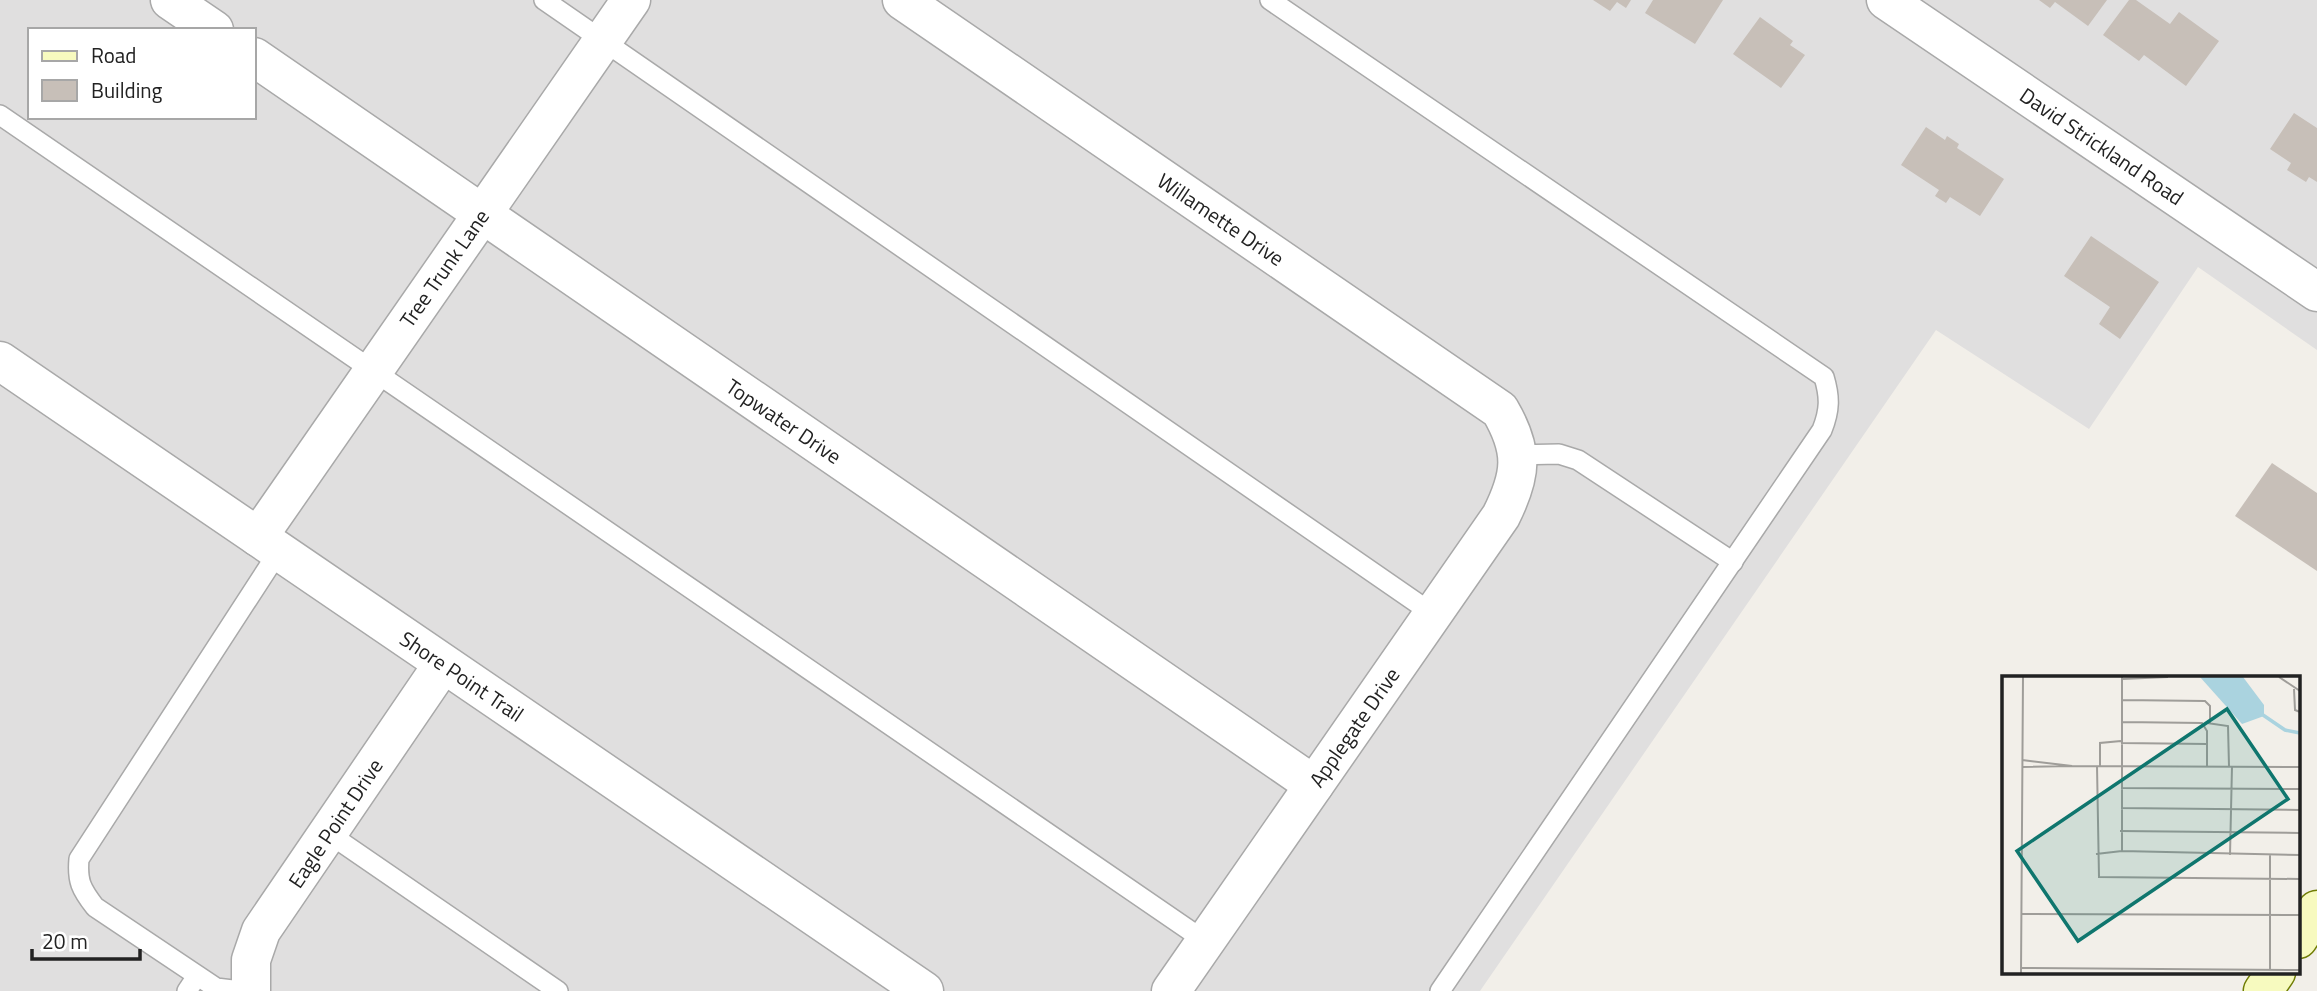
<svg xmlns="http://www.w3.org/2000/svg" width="2317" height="991" viewBox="0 0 2317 991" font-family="'Titillium Web',sans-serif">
	<rect width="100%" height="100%" fill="#f2efe9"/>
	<path fill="#e0dfdf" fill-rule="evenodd" d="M0,0H2317V350L2198,267L2089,429L1936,330L1480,991H0ZM30,30H254V117H30Z"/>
	<g fill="#c7bfb8">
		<polygon points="1593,0 1631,0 1626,8 1617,2 1610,11"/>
		<polygon points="1653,0 1723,0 1695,44 1645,13"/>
		<polygon points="2039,0 2107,0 2088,26 2055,2 2050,8"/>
		<polygon points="2129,0 2136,0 2170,24 2179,12 2219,41 2186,86 2144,55 2139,61 2103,35"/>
		<polygon points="1760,17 1793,41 1790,45 1805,55 1781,88 1733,54"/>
		<polygon points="2294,113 2317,128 2317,182 2309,177 2306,182 2287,170 2291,163 2270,149"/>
		<polygon points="1926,127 1945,140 1947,136 1959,144 1957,148 2004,179 1980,216 1950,197 1946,203 1935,196 1939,190 1901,165"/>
		<polygon points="2091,236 2159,282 2120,339 2099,324 2110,307 2064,276"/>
		<polygon points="2272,463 2317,493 2317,571 2235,516"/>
	</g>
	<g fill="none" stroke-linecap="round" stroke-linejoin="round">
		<g stroke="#a9a9a9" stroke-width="22">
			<g id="lane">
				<polyline points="544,0 1433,614"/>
				<path d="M1270,0L1824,377C1830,397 1830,410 1822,430L1440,991"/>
				<polyline points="0,115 1205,941"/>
				<polyline points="1518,455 1559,454 1578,460 1733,562"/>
				<polyline points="328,833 558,991"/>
				<polyline points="187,991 197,976"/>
				<path d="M241,991L216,988L95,907C81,889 77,881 79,859L279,551"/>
			</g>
		</g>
		<g stroke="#a9a9a9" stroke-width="41">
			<g id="street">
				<polyline points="170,0 214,30"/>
				<path d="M902,0L1500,410C1524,451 1522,474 1501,516L1171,991"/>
				<polyline points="1886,0 2317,292"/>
				<polyline points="254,57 1314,785"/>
				<polyline points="0,361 924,991"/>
				<polyline points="258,537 631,0"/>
				<polyline points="251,991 251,960 261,931 443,664"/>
			</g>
		</g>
		<g stroke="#707d05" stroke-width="41">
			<g id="secondary">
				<polyline points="2298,939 2317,910"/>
				<polyline points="2263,991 2276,972"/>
			</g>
		</g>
		<use href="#lane" stroke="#fff" stroke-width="19"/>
		<use href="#street" stroke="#fff" stroke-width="38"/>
		<use href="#secondary" stroke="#f7fabf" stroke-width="38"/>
	</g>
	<g text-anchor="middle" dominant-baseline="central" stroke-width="5" stroke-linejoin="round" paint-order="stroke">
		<g font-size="21" fill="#222" stroke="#fff">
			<text transform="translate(2102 146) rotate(34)">David Strickland Road</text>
			<text transform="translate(1221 219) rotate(34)">Willamette Drive</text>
			<text transform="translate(444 268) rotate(-55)">Tree Trunk Lane</text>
			<text transform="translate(784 421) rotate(34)">Topwater Drive</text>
			<text transform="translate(462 676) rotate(34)">Shore Point Trail</text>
			<text transform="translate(1354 727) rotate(-55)">Applegate Drive</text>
			<text transform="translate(335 823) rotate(-56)">Eagle Point Drive</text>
		</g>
	</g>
	<g transform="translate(2002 676)">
		<rect width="298" height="298" fill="#f2efe9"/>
		<path d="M198,1H241L262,29V40L240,48Z" fill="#aad3df"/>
		<path fill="none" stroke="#aad3df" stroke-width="3.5" d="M261,39L283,54L298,57"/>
		<path fill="none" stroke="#9f9d99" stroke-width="2" d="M277,1L298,15M120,3L166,1M292,13L293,34L298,36M120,24L203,25L208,30V47M120,46L200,47L205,55V90M205,47L226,50L227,90M119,67L205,68M20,84L70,90L20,91M70,90L298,91M95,90L97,201L298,203M98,90V67L119,65M119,112L298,113M119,132L298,134M118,155L298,157M120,175L298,179M120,175V1M94,178L120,175M228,179L230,90M268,179V295M20,238L298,239M19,292L298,294M19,297L21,1"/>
		<path fill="#0f766e" fill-opacity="0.15" stroke="#0f766e" stroke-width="3.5" d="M225,33L286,123L76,265L15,175Z"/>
		<rect width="298" height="298" fill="none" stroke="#222" stroke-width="3.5"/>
	</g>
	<rect x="28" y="28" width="228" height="91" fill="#ffffff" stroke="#a7a7a7" stroke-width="2"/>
	<rect x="42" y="51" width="35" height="10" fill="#f7fabf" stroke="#a7a7a7" stroke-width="2"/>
	<text x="91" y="63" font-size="21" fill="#222222">Road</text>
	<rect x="42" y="80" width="35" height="21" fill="#c7bfb8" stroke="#a7a7a7" stroke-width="2"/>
	<text x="91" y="98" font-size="21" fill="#222222">Building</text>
	<path d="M32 949v10h108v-10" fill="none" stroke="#222222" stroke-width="3.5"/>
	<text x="42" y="949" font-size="21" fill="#222222" stroke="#ffffff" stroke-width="5" paint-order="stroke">20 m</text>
</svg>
